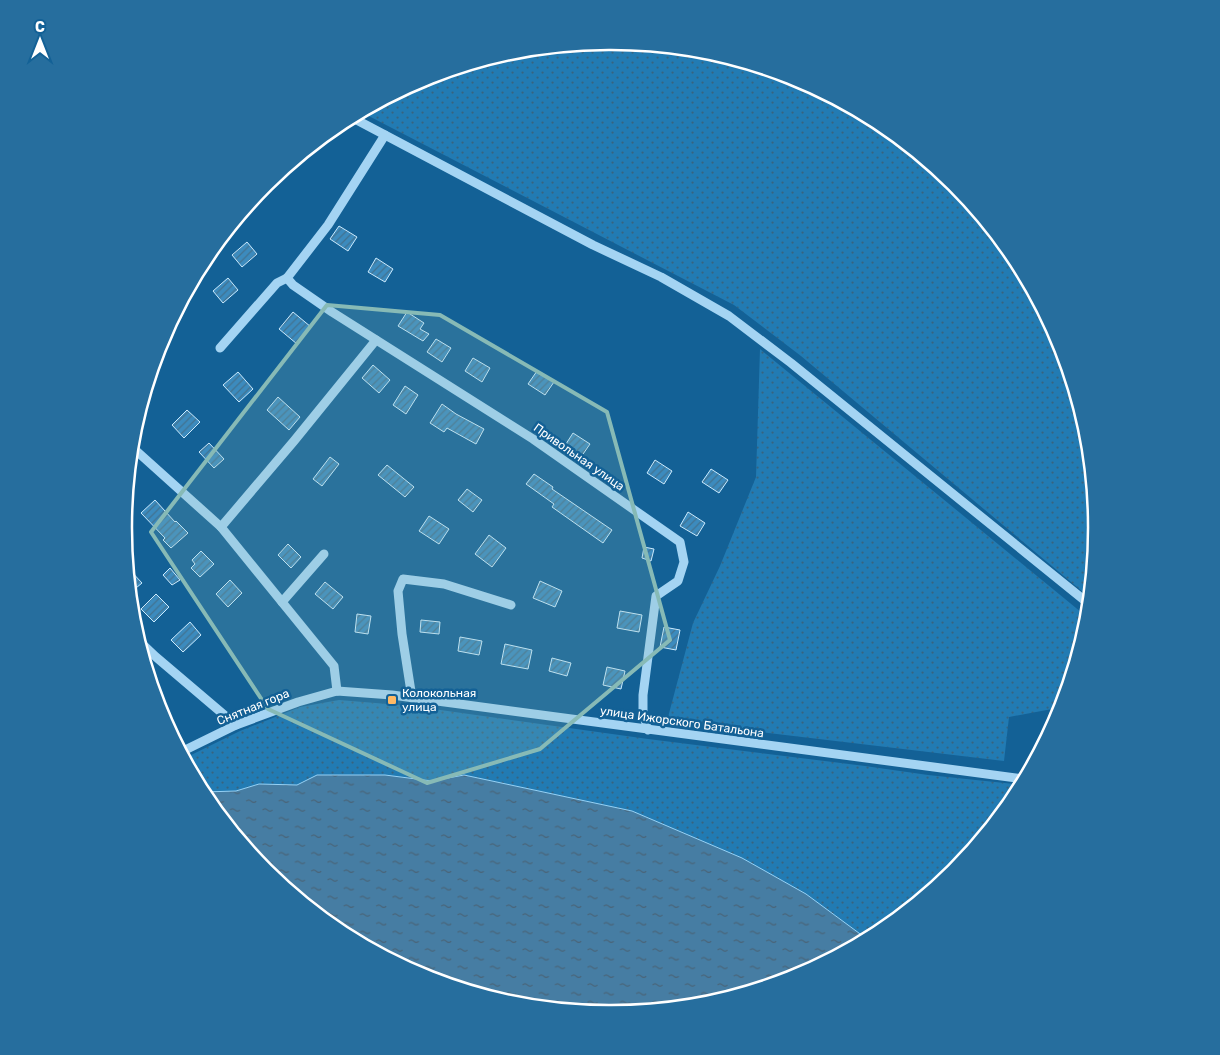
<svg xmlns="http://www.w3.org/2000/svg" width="1220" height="1055" viewBox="0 0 1220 1055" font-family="Rubik,sans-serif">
	<defs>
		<pattern id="grass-dots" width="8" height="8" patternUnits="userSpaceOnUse" patternTransform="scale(1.25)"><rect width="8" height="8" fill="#227bb3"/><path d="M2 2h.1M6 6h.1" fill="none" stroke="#376480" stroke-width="1.8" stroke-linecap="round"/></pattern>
		<pattern id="water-ripples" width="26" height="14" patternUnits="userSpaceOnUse" patternTransform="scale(1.25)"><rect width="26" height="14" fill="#467da3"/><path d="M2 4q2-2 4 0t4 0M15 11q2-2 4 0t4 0" fill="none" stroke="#496478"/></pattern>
		<pattern id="building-hatch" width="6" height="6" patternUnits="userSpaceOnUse" patternTransform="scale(1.25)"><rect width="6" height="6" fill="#3c8bbe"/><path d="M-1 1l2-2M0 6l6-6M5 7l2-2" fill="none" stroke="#427290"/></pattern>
	</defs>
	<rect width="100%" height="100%" fill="#136196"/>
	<g fill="url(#grass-dots)">
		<polygon points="610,41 705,51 796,78 880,123 954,184 1014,258 1059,342 1087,433 1096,528 1089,597 801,356 734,305 361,112 424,78 515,51"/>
		<polygon points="760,349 1087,617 1087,623 1060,710 1052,709 1009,717 1004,761 667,721 693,623 720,566 756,477"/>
		<polygon points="339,700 412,706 648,739 865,766 928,775 1014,784 1012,801 954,872 880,932 867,939 806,894 742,858 632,811 464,775 432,781 385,775 317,775 297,785 259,784 236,791 203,792 185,758 240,731 300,707"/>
	</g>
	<polygon fill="url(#water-ripples)" stroke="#96d2f6" points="317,775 385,775 432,781 464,775 632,811 742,858 806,894 867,939 796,977 705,1004 610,1014 515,1004 424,977 340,932 266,871 206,797 203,792 236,791 259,784 297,785"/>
	<g fill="url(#building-hatch)" stroke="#cbeafd">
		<polygon points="339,226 357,237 348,251 330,239"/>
		<polygon points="247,242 257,254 242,267 232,255"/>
		<polygon points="376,258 393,269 385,282 368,272"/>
		<polygon points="228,278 238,290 223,303 213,291"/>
		<polygon points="293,312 311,327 297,344 279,329"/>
		<polygon points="407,312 424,323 420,329 429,334 423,341 398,326"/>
		<polygon points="436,339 451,348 442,362 427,352"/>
		<polygon points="473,358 490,368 482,382 465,371"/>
		<polygon points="373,365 390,380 379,393 362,378"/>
		<polygon points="537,371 554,382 545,395 528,384"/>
		<polygon points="238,372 253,389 239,402 223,385"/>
		<polygon points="405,386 418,395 406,414 393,405"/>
		<polygon points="278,397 300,417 289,430 267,410"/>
		<polygon points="442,404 456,414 484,429 476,444 447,428 444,432 430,423"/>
		<polygon points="187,410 200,422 184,438 172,425"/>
		<polygon points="573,433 590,444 581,457 564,447"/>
		<polygon points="209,443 224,459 214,468 199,452"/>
		<polygon points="330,457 339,464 322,486 313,479"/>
		<polygon points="655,460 672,471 664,484 647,473"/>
		<polygon points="387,465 414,487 405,497 378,475"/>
		<polygon points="711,469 728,480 719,493 702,482"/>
		<polygon points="534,474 553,487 552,489 612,530 603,543 552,507 554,504 526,484"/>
		<polygon points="467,489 482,500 473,512 458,500"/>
		<polygon points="155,500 175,522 176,521 188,533 171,548 163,540 165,538 141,513"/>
		<polygon points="688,512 705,523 697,536 680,526"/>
		<polygon points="429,516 449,529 439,544 419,531"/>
		<polygon points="489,535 506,548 492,567 475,554"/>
		<polygon points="288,544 301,557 291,568 278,555"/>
		<polygon points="644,547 654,549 651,561 642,558"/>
		<polygon points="201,551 214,564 200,577 191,568 195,564 192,560"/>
		<polygon points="128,568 142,583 130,593 129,582"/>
		<polygon points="170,568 180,580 172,585 163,575"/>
		<polygon points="230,580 242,593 228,607 216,594"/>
		<polygon points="540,581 562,591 555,607 533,598"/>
		<polygon points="325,582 343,597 333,609 315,594"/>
		<polygon points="156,594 169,607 154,622 141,609"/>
		<polygon points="620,611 642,615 639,632 617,628"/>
		<polygon points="357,614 371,616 368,634 355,632"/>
		<polygon points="421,620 440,622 439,634 420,632"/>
		<polygon points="190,622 201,635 183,652 171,640"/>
		<polygon points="664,627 680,630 676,650 660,647"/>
		<polygon points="460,637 482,641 479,655 458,651"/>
		<polygon points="505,644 532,650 528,669 501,664"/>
		<polygon points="552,658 571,663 567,676 549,671"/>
		<polygon points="607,667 625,671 621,689 603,685"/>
	</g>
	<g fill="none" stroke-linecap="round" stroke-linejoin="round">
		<g stroke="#a4d4f3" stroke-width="9">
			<polyline points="351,117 593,245 661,277 729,316 791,363 1089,604"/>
			<polyline points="385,135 328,225 287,278 293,285 332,312 533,439 680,542 684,562 678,581 656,596 643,695 643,714 648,730"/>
			<polyline points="220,348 277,283 287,278"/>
			<polyline points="132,447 221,527 334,666 337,691"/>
			<polyline points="221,527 294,441 376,340"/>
			<polyline points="282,602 324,554"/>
			<polyline points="138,640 156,657 236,725"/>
			<polyline points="412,698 402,634 398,591 403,579 444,584 511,605"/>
			<polyline points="181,752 236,725 298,702 337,691 392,695 1024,779"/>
			<polyline points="1016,795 1018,779"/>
		</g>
	</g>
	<path fill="#87bab6" fill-opacity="0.2" stroke="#87bab6" stroke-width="4" stroke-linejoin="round" d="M327,305L440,315L607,412L670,640L540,749L427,783L268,709L151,532Z"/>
	<rect fill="#ffba65" stroke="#136196" stroke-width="2" x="387" y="695" width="10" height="10" rx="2.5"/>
	<g text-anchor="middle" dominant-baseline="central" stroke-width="5" stroke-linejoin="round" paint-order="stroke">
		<g font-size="12" fill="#fff" stroke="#136196">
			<text transform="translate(579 457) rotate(35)">Привольная улица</text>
			<text transform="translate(253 707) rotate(-22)">Снятная гора</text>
			<text transform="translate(682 722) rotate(8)">улица Ижорского Батальона</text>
		</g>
		<g font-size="12" fill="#fff" stroke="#136196" text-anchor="start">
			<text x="402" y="693">Колокольная<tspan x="402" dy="14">улица</tspan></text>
		</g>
	</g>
	<path d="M0 0H1220V1055H0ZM609 50H611A477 477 0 0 1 1088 527V528A477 477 0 0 1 611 1005H609A477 477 0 0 1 132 528V527A477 477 0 0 1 609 50Z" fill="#266e9e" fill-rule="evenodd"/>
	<path fill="none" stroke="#fff" stroke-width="2.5" d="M609 50H611A477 477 0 0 1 1088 527V528A477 477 0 0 1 611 1005H609A477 477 0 0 1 132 528V527A477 477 0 0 1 609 50Z"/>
	<g transform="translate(40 40)" stroke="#136196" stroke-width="4" paint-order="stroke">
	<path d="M0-4L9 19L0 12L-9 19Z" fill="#ffffff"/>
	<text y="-8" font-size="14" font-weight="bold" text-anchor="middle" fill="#ffffff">С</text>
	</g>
</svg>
